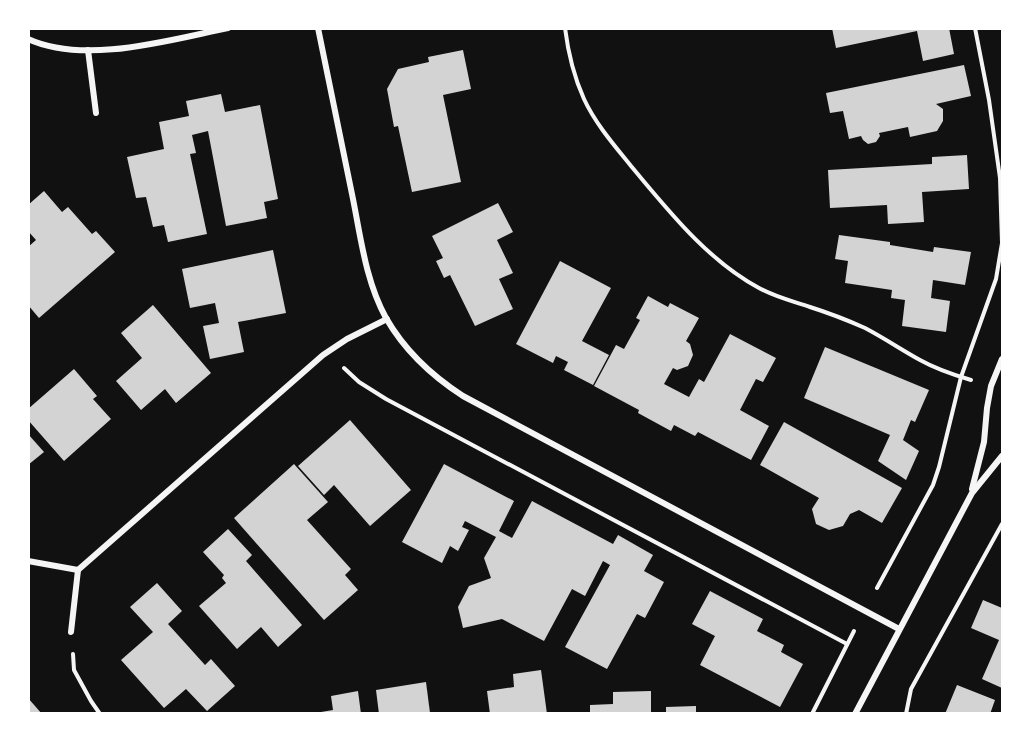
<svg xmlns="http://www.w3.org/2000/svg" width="1031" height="742" viewBox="0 0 1031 742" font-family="'Fira Sans',sans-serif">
	<rect width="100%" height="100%" fill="#111"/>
	<g fill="#d3d3d3">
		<polygon points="832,28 949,28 954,54 923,61 917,31 836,48"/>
		<polygon points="463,50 471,89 443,95 461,182 412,192 398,126 394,127 387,89 398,69 429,62 428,57"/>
		<polygon points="964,65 971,96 936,104 943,109 943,121 937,131 910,137 908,127 879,133 880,136 876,142 868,144 863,140 861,136 849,139 843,111 830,113 826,93"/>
		<polygon points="221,94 225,112 260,105 278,199 264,202 267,218 226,226 208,131 192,135 196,153 190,154 207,234 168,242 164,225 153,227 146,197 136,198 127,157 164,149 159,122 189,116 186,101"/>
		<polygon points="967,155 969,189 922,192 924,222 888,224 887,205 830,208 828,170 932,164 932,157"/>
		<polygon points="44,191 62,212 68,207 92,234 96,231 115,252 39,318 28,305 28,247 36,240 28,231 28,205"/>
		<polygon points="498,203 513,232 497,240 513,273 499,279 513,309 475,326 450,275 444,278 436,261 443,258 432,236"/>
		<polygon points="839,235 890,242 890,245 933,252 934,247 971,252 965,285 933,280 931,298 950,301 946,332 902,326 905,300 891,298 892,290 845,283 848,261 835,259"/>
		<polygon points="273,250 286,313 238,322 244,352 210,359 203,326 219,323 215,303 190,308 182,269"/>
		<polygon points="560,261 611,288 582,341 609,355 593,385 564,370 568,362 556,356 553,363 516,344"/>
		<polygon points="648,296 668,307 670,303 699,318 686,341 690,344 693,355 688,366 677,370 673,368 664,384 689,397 699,379 704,382 730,334 776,358 763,382 756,379 740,410 769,426 751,460 698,432 695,436 674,425 671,431 638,413 639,410 594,386 616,345 624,349 640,320 636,318"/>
		<polygon points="153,305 211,373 176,403 165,389 141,410 116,381 142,358 121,333"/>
		<polygon points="825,347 929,390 915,422 911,420 903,440 919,451 906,480 878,461 890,435 804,398"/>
		<polygon points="74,369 97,396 93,399 111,419 64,461 28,420 28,409"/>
		<polygon points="350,420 411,490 370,526 334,485 324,495 298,466"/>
		<polygon points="784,422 902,488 882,523 859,510 850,514 843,526 829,530 816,524 812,509 819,498 760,465"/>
		<polygon points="28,434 44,452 28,465"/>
		<polygon points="294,464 328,502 307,520 351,569 345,575 358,590 324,620 234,518"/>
		<polygon points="444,464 514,501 499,531 512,538 532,501 613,544 618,535 653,555 644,571 664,582 645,618 637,614 607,669 565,647 610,565 603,561 585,596 572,589 544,641 502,619 463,628 458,607 469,586 491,578 484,558 496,537 465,521 462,527 469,530 458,551 450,546 442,563 402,542"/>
		<polygon points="228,529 252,555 246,561 302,625 278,647 261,627 237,649 199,606 226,583 222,578 224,575 203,552"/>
		<polygon points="157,583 182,611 168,624 205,665 211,659 235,686 207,711 186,689 164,708 121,660 153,632 130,607"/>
		<polygon points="710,591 763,619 757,631 784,645 781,652 803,664 780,707 700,665 715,636 692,624"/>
		<polygon points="983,600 1002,608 1002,688 982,679 999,640 971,628"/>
		<polygon points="541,670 547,714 490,714 487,691 514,687 513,674"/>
		<polygon points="426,682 430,713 379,714 376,690"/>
		<polygon points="957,685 995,700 990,714 945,714"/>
		<polygon points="358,691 361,714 321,714 321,712 333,710 331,696"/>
		<polygon points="651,691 651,714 590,714 590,705 613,704 613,692"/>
		<polygon points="28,698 42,714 28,714"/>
		<polygon points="696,706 696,714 666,714 666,707"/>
	</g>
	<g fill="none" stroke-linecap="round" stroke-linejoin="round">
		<g stroke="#f5f5f5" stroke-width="4">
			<path d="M565,28C568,52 574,77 584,99C595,123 614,145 631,166C668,210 707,260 759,288C775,297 792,301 810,307C829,313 847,320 865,328C884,338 902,350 920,360C936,369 954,375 971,380"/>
			<polyline points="344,368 359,382 386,399 847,644"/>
			<polyline points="877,588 933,485 939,467 961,377 996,279 1002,243 1000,178 989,100 975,28"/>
			<polyline points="73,654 74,670 91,701 100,714"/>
			<polyline points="812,714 854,631"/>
			<polyline points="906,714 911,689 1002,524"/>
		</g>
		<g stroke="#f5f5f5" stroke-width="6">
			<path d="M318,28C330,85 341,142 353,199C361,239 366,282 386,318C405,351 432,376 463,396L899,629"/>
			<path d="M28,39C85,65 169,40 228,28"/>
			<polyline points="88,50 96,113"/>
			<polyline points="972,489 984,442 987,408 991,386 1002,359"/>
			<polyline points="28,561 78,570"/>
			<polyline points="71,632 78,570 323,355 347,339 387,319"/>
			<polyline points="855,714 972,493 1002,456"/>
		</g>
	</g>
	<rect width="1031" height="742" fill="none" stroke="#ffffff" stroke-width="60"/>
</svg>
